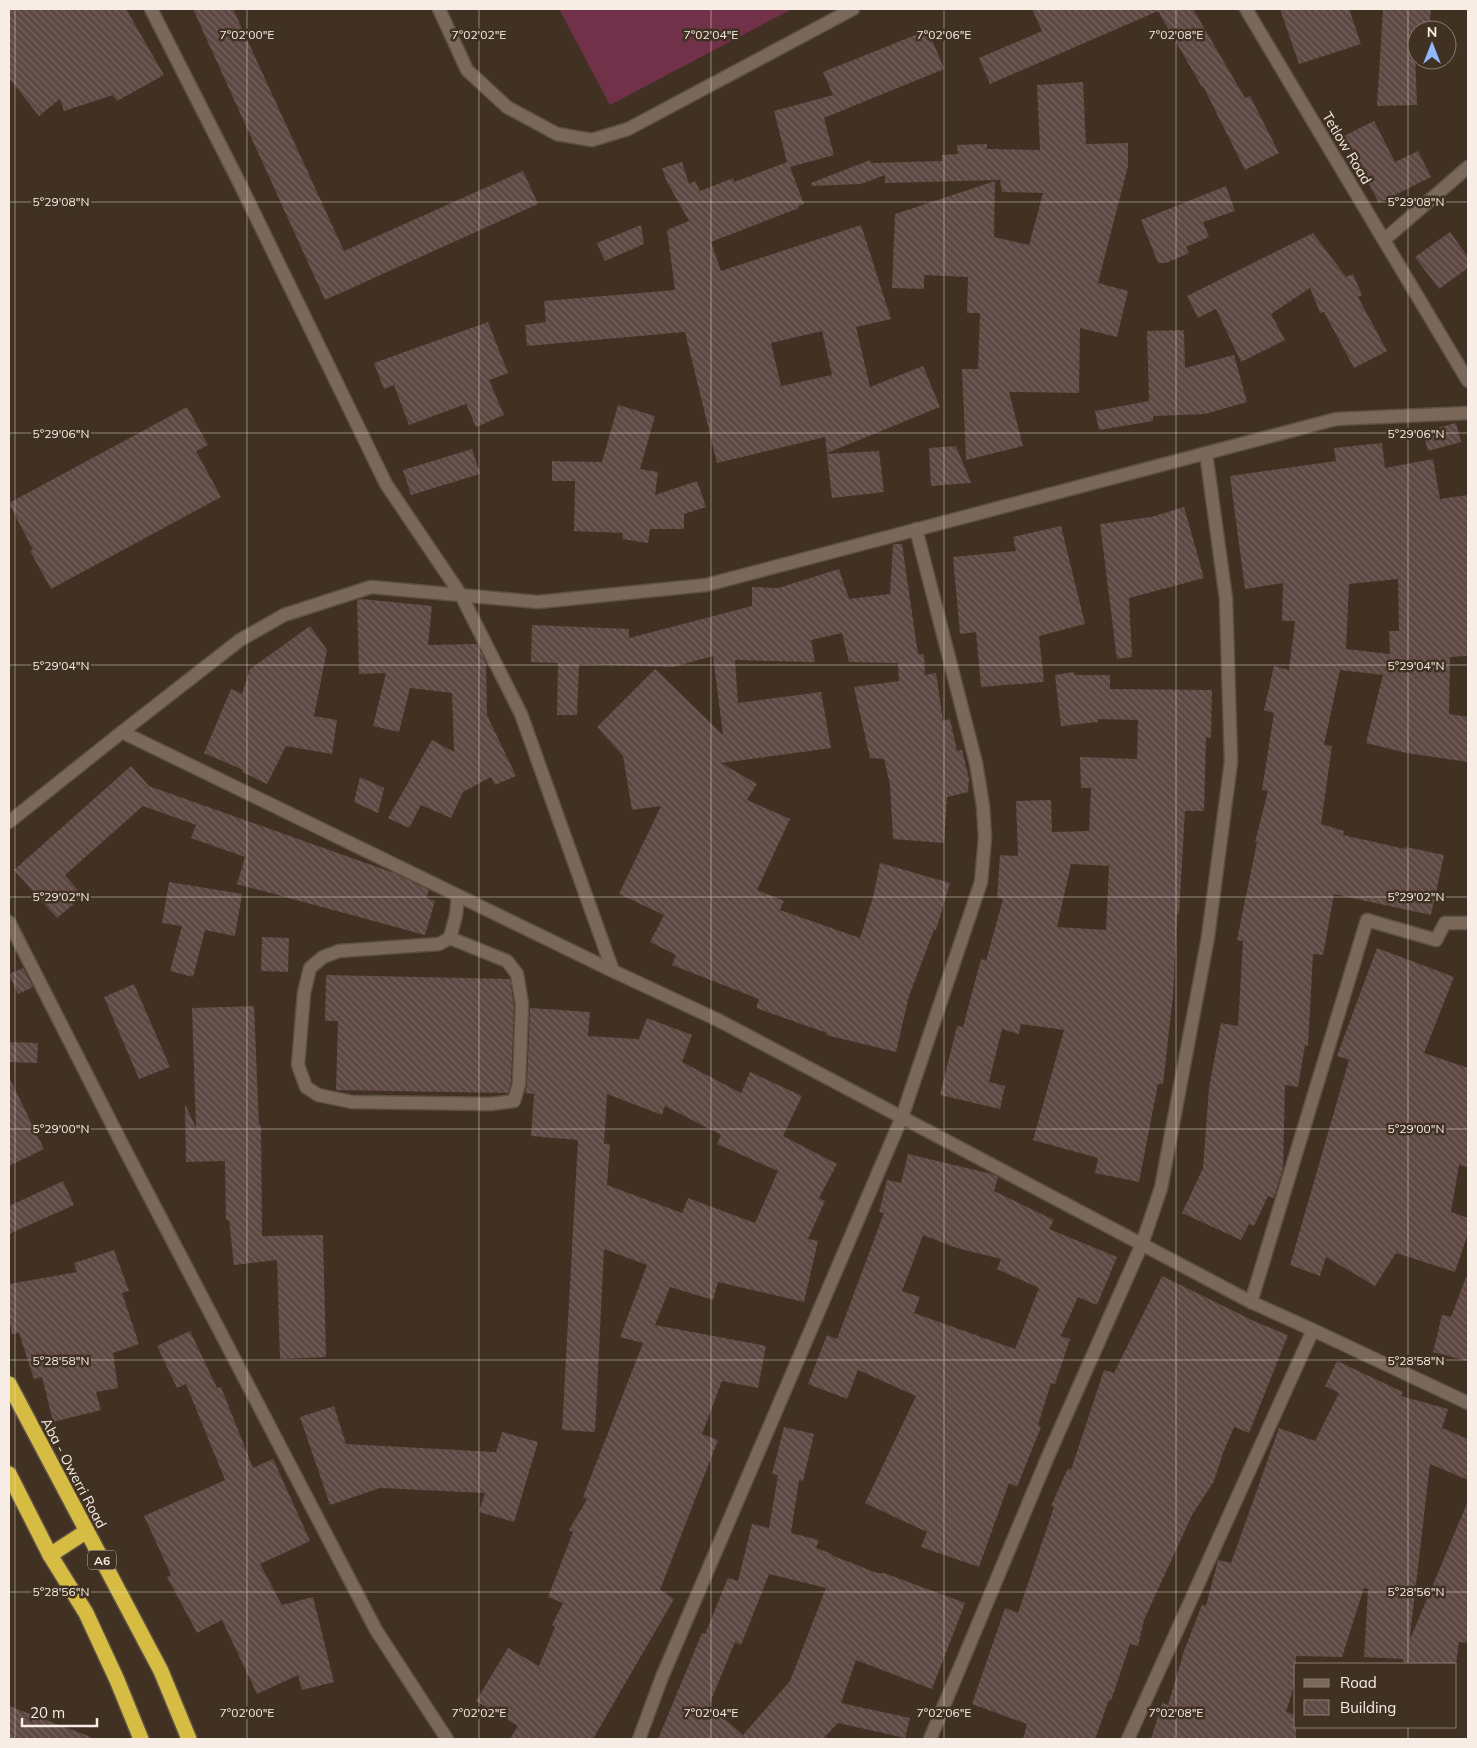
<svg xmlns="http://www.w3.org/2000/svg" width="1477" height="1748" viewBox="0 0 1477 1748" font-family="Mulish,sans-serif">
	<defs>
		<pattern id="building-back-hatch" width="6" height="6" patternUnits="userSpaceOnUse" patternTransform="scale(1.25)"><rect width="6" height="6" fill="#5e4843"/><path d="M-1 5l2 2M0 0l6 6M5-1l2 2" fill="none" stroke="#76635e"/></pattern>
	</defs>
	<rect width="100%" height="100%" fill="#403123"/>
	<polygon fill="#713148" points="559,9 792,9 610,105"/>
	<g fill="url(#building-back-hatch)" fill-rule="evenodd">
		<polygon points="9,9 126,9 164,75 117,101 113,95 64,111 60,99 39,116 9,78"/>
		<polygon points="193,9 233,9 344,251 523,171 538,204 325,300"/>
		<polygon points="1032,9 1193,9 1245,98 1250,96 1279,153 1245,170 1203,86 1202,87 1158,11 990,84 979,58 1042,31"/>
		<polygon points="1280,9 1349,9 1361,44 1299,64"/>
		<polygon points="1383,9 1431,9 1429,30 1417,30 1417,54 1415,54 1417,105 1377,106"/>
		<path d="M928,30L944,69L824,118L834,155L790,167L804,204L798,206L799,208L711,242L721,271L861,225L891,319L856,327L870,387L923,366L940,407L827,453L825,437L717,463L685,332L527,346L525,325L546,322L544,301L675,290L667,230L689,221L666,180L662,168L682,162L689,184L695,181L700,191L733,178L734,182L787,162L774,111L833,95L823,72ZM822,331L832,375L781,386L771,343Z"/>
		<polygon points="1083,82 1086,144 1128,143 1128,166 1098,283 1128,291 1117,337 1080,328 1079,393 1009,392 1023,446 966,460 962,369 978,369 980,313 967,313 968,277 924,275 924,289 892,288 895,214 995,181 994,237 1029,245 1043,193 1002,192 1000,180 885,183 885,175 861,184 812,186 811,183 870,160 871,163 942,161 942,155 958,154 957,145 987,144 987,149 1040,150 1037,85"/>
		<polygon points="1374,121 1395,162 1418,151 1431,177 1379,203 1344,136"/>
		<polygon points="1226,186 1235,211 1203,222 1209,237 1186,247 1189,253 1166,263 1158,263 1141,220"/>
		<polygon points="641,225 644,244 605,261 597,243"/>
		<polygon points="1450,232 1468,257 1468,268 1439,289 1415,257"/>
		<polygon points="1313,233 1346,277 1353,274 1362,295 1358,297 1387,351 1354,368 1324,312 1320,313 1310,288 1271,314 1285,340 1241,362 1216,309 1198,318 1187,296"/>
		<polygon points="488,322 508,373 489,380 504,415 476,427 466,404 409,425 394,385 384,389 374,363"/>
		<polygon points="1184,330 1185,368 1234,355 1247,402 1205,414 1153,416 1153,421 1099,430 1095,411 1149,401 1147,331"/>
		<polygon points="618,405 655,416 640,469 658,472 655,495 697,481 706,507 684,514 684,529 650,529 648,543 622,539 623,533 574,531 575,481 552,481 552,461 602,462"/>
		<polygon points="187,407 208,445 196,451 221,497 51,589 30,551 33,550 9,503"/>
		<polygon points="1456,423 1461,442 1428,451 1423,432"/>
		<path d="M1382,443L1385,468L1433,459L1440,499L1468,495V656L1450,657L1449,714L1468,717V762L1407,753L1366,743L1383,675L1340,670L1324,745L1332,746L1321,824L1344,831L1343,835L1405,849L1406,847L1444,855L1431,915L1334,894L1323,955L1313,954L1308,1046L1305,1045L1298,1087L1285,1085L1283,1168L1274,1198L1268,1196L1254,1226L1249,1224L1241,1240L1182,1213L1203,1168L1209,1088L1221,1023L1238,1026L1243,941L1237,940L1257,842H1255L1268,791L1262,790L1274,713L1264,710L1274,666L1289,670L1295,621H1282L1283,583L1245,589L1230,476L1336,461L1334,448ZM1398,579L1399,631H1389L1390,654L1346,649L1349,584Z"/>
		<polygon points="956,446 971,483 931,486 929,448"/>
		<polygon points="472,449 480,474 411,495 403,470"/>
		<polygon points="879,451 884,492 832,498 827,454"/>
		<polygon points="1184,507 1204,578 1129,598 1132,657 1117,659 1100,524 1151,517"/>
		<polygon points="1061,526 1085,624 1039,636 1044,682 981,687 976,632 960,634 953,557 1016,551 1013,537"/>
		<polygon points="893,544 902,544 918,654 924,654 925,675 936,673 943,721 950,719 957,751 962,750 969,779 968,792 947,797 944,843 893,839 890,785 884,759 870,758 854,687 899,681 898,663 849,662 842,633 811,640 815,662 735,660 738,703 821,692 831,748 721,763 757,784 747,800 790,819 757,890 784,901 780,910 860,938 873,897 880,863 950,883 936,930 934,930 909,996 896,1052 826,1035 827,1033 756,1008 759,999 672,965 676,955 650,942 664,915 619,894 661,806 632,810 623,756 597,727 655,669 723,735 713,656 673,667 579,664 577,715 557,715 558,663 531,662 532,625 629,629 629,638 752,606 752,587 778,588 839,569 849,599 890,594"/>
		<polygon points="361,599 432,606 428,645 477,644 486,662 487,715 516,776 495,785 491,777 463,792 451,818 421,805 409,828 388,818 432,740 454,752 452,693 410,688 399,732 373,726 386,673 359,674 357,600"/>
		<polygon points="310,626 327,650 314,716 337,720 332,754 286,746 267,784 242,772 243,770 204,753 231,689 242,694 250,669"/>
		<path d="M1074,672V675H1110V689L1212,690L1211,738L1206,737L1204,811H1185L1179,914H1177L1173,996L1163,1084H1158L1139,1182L1095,1173L1098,1158L1033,1140L1064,1030L1021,1024L1019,1034L1002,1029L989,1082L1005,1086L1000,1109L940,1095L957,1026L963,1027L981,959L986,961L1003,899L997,898L1000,855L1018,856L1016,801L1051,800L1052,832L1089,831L1091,788H1081L1080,757L1137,759L1138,720L1098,719V722L1061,726L1055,675ZM1071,864L1109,866L1106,930L1057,927Z"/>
		<polygon points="131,766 149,786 394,873 429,890 426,898 435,901 425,935 237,884 245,857 191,838 196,825 143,806 65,875 83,896 57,918 14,870"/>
		<polygon points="360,777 384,788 378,813 354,802"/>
		<polygon points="169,882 242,894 235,936 205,930 193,977 170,971 182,926 162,923"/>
		<polygon points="262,937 289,938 288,972 261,971"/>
		<polygon points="1377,948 1454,977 1424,1053 1468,1068 1468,1167 1459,1165 1451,1212 1468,1218 1468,1233 1455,1272 1396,1253 1375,1286 1326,1257 1320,1276 1290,1265 1349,1060 1337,1056"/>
		<polygon points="23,968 33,987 18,994 9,974"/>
		<polygon points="326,975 510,979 514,1007 511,1083 508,1093 336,1090 338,1021 325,1021"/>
		<polygon points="134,984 170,1067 139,1079 104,997"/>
		<polygon points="254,1006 259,1125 261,1125 262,1236 323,1235 326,1357 280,1359 277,1260 234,1265 229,1220 226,1220 225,1161 186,1162 185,1104 196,1128 192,1008"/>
		<path d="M530,1008L590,1012L588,1036L639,1039L647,1018L692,1035L682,1062L741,1093L750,1072L802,1096L783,1136L837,1164L819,1198L825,1201L808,1239L818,1241L804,1302L718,1282L713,1300L670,1287L655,1325L766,1346L758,1388L722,1381L702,1434L718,1440L660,1590L674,1599L593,1739H510L518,1726L476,1701L508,1648L539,1666L555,1627L552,1625L563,1603L548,1597L573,1532L569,1530L587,1499L583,1497L643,1343L620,1337L647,1265L604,1249L595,1432L562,1430L578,1140L531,1136L534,1094L525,1093L527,1084ZM607,1094L662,1115L665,1106L721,1135L717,1144L778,1171L755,1223L688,1198L682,1213L607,1185L610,1144H604Z"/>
		<polygon points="9,1042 38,1043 37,1063 9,1062"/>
		<polygon points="9,1077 44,1149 9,1166"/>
		<path d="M908,1154L992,1174L998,1177L994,1191L1054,1220L1049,1229L1117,1257L1097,1305L1078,1297L1061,1336L1070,1339L1055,1384L1051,1383L1038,1425L1041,1427L1017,1487L1009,1483L979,1567L921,1547L927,1532L865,1503L916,1396L858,1370L847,1399L808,1384L827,1335L837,1339L884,1213L879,1212L887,1180L901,1183ZM923,1235L957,1248L1001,1259L997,1269L1039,1288L1015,1349L914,1313L920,1297L902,1291Z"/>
		<polygon points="63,1181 74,1205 9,1234 9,1206"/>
		<polygon points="114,1250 129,1291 122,1293 139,1344 113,1353 118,1388 96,1392 101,1410 53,1422 42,1377 34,1379 19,1333 12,1334 9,1317 9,1284 77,1272 74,1263"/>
		<polygon points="1162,1276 1258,1323 1288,1335 1249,1433 1234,1427 1223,1453 1214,1481 1192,1515 1144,1620 1138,1646 1130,1644 1111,1701 1109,1700 1095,1739 1023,1739 1027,1724 972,1704 1005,1608 1018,1613 1054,1507 1051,1506 1068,1468 1071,1470 1104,1370 1114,1373"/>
		<polygon points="1466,1277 1468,1277 1468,1361 1433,1352 1442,1315 1451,1317"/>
		<polygon points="190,1331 217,1388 221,1387 253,1468 273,1459 310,1541 260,1564 282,1605 313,1597 334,1682 302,1690 298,1675 257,1694 222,1620 197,1633 167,1577 171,1575 144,1516 225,1480 186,1384 177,1388 157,1346"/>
		<polygon points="1337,1361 1403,1392 1401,1396 1448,1409 1442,1428 1468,1439 1468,1480 1430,1464 1410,1636 1411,1637 1468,1501 1468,1643 1459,1642 1456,1664 1420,1664 1403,1662 1403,1659 1364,1657 1368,1589 1364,1588 1342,1657 1296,1656 1296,1679 1286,1712 1296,1715 1296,1739 1151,1739 1162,1703 1168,1705 1184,1651 1202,1605 1206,1606 1218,1560 1231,1563 1279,1428 1315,1441 1339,1393 1325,1386"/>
		<polygon points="334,1406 346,1444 496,1452 502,1432 538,1442 514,1522 479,1512 485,1493 380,1488 330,1505 300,1417"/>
		<path d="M784,1427L814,1434L803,1481L799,1480L791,1533L819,1540L816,1548L832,1554L831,1555L877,1573H884L965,1603L932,1689L856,1660L841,1703L910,1718L905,1738L838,1723L823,1739H658L702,1633L705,1634L728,1578L738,1581L752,1524L769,1528L778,1475L772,1474ZM769,1574L826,1588L790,1681L743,1735L709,1705L735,1642L741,1645Z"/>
		<polygon points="9,1706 91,1737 90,1739 9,1739"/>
	</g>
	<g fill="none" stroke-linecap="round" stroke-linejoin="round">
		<g stroke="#5d5044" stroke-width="15">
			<g id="lane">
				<polyline points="439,9 467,70 507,107 557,134 592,140 628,129 853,9"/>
				<polyline points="450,938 507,961 517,974 522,1004 519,1084 514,1101 491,1104 352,1102 318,1095 306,1087 298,1065 304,993 310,968 323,957 339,951 439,944 450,938 456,915 458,896"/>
			</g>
		</g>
		<g stroke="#5d5044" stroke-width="15">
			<g id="street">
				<polyline points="151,9 239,182 386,484 461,595 521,714 613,971"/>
				<polyline points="1384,240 1468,167"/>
				<polyline points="9,922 122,1144 376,1630 447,1739"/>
				<polyline points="1251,1302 1367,920 1436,940 1445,923 1468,923"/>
				<polyline points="639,1739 662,1677 902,1117 981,882 985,838 983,806 976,763 916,529"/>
				<polyline points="930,1739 1049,1454 1142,1244 1161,1188 1208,937 1231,762 1226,599 1206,453"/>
				<polyline points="1128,1739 1313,1330"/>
			</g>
		</g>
		<g stroke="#5d5044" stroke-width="15">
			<g id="secondary">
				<polyline points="1246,9 1468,381"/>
				<polyline points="122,732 613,971 718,1020 1251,1302 1313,1330 1468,1403"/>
				<polyline points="9,822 122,732 240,640 284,615 371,587 538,602 706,585 1336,419 1468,413"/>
			</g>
		</g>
		<g stroke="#5d5044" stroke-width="18">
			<g id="highway">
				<polyline points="9,1384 161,1671 189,1739"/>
				<polyline points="9,1474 50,1555 86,1613 117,1680 141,1739"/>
				<polyline points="50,1555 87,1531"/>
			</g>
		</g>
		<use href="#lane" stroke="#7a695a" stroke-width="12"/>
		<use href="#street" stroke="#7a695a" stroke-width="12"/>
		<use href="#secondary" stroke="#7a695a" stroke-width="12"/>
		<use href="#highway" stroke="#d7bc43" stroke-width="15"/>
	</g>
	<path fill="none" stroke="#f7ede5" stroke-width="1" stroke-opacity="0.45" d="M15,9V1739M247,9V1739M479,9V1739M711,9V1739M944,9V1739M1176,9V1739M1408,9V1664M9,202H1468M9,433H1468M9,665H1468M9,897H1468M9,1129H1468M9,1360H1468M9,1592H1468M1408,1727V1739"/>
	<g text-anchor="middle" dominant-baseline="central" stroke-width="5" stroke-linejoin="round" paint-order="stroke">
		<rect fill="#403123" stroke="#c0b5ab" stroke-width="1" x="88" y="1550.5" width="28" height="19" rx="4"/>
		<g font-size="12" font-weight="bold" fill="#f7ede5">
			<text x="102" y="1560">A6</text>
		</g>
		<g font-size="14" fill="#f7ede5" stroke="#403123">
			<text transform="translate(1347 148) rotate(59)">Tetlow Road</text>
			<text transform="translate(74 1473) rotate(62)">Aba - Owerri Road</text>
		</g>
	</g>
	<g font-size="12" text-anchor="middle" fill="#f7ede5" stroke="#403123" stroke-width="5" stroke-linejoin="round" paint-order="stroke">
		<text x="247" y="39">7°02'00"E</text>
		<text x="479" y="39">7°02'02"E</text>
		<text x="711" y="39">7°02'04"E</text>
		<text x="944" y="39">7°02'06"E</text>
		<text x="1176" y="39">7°02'08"E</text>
		<text x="61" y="206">5°29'08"N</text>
		<text x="1416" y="206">5°29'08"N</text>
		<text x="61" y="438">5°29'06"N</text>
		<text x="1416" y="438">5°29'06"N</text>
		<text x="61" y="670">5°29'04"N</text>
		<text x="1416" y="670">5°29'04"N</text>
		<text x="61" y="901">5°29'02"N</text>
		<text x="1416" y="901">5°29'02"N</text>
		<text x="61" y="1133">5°29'00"N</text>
		<text x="1416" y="1133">5°29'00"N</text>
		<text x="61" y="1365">5°28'58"N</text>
		<text x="1416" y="1365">5°28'58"N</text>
		<text x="61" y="1596">5°28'56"N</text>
		<text x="1416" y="1596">5°28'56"N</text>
		<text x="247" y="1717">7°02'00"E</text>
		<text x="479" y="1717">7°02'02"E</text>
		<text x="711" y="1717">7°02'04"E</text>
		<text x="944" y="1717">7°02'06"E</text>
		<text x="1176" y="1717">7°02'08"E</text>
	</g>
	<rect width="1477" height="1748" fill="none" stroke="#f7ede5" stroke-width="20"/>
	<rect x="1294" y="1663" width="162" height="65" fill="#403123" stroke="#897c71"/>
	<rect x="1304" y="1679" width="25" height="8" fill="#7a695a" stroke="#897c71"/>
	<text x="1340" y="1688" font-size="15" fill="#f7ede5">Road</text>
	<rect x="1304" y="1700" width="25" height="15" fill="url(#building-back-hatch)" stroke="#897c71"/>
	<text x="1340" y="1713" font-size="15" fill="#f7ede5">Building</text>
	<g transform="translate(1432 45)"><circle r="24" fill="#403123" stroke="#897c71"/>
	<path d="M0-4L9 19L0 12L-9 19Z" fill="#91b8fd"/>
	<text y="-8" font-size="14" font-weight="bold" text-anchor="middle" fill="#f7ede5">N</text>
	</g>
	<path d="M22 1718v8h75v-8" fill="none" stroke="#f7ede5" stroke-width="2.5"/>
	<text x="30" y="1718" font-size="15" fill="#f7ede5" stroke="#403123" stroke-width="4" paint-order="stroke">20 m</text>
</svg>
